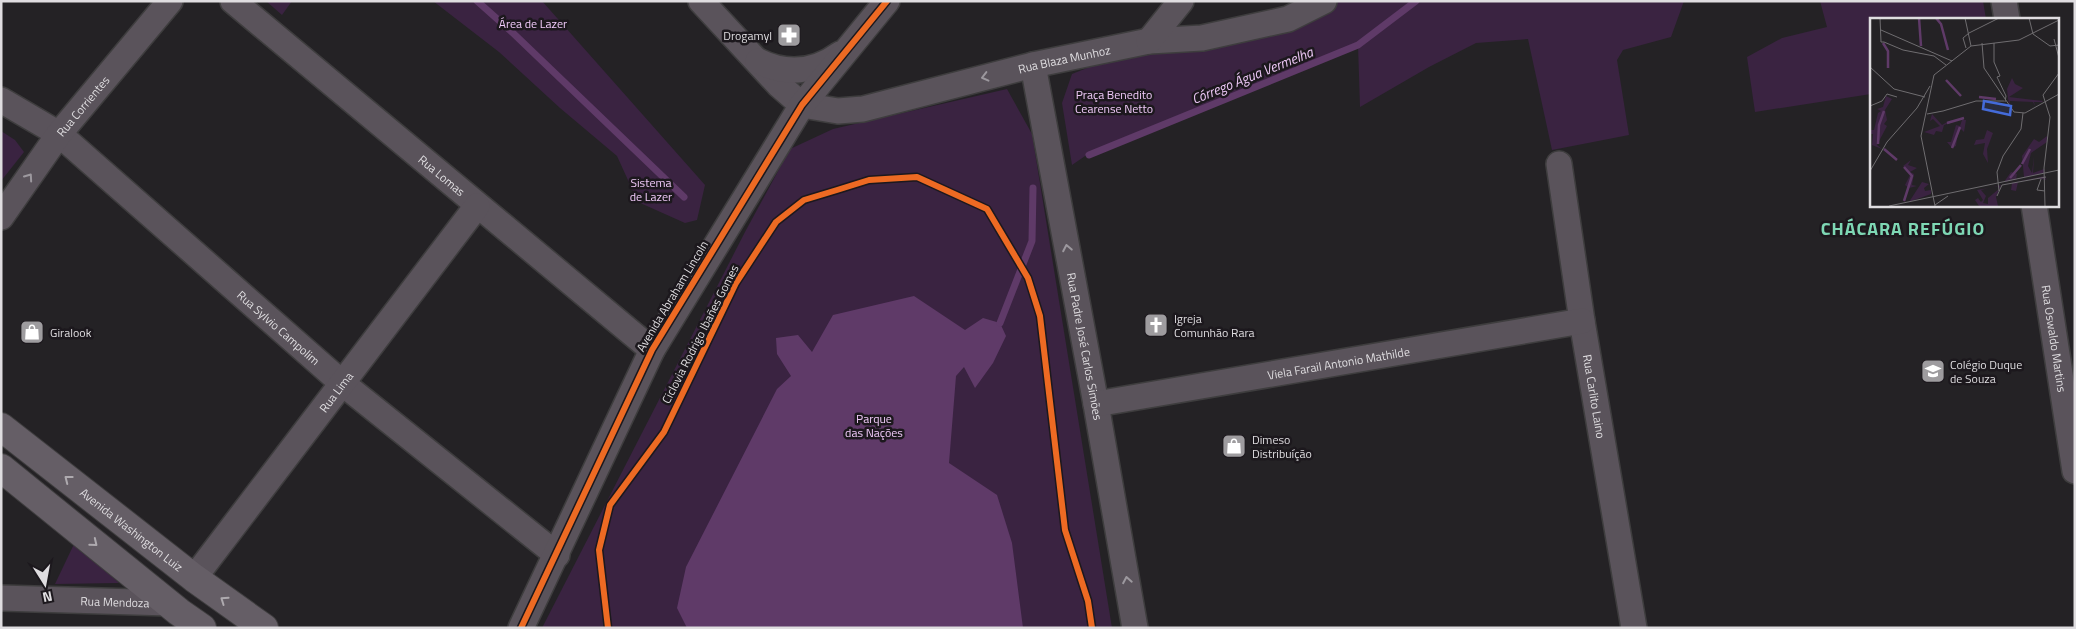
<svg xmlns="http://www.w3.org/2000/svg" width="2076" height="629" viewBox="0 0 2076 629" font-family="'Titillium Web',sans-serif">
	<rect width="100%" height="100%" fill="#242225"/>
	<g fill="#3a2341">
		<polygon points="266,1 292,1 282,15"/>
		<polygon points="433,1 542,1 705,185 697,220 685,223 638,202 617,156 560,108 499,52"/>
		<polygon points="1340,1 1684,1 1671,37 1623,50 1617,60 1629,135 1552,150 1528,39 1476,43 1429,67 1360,107 1358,45 1088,154 1072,165 1062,103 1072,74 1102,62 1289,24"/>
		<polygon points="1820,1 1983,1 1986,19 1871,19 1871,94 1755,112 1747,57 1782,38 1827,27"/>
		<polygon points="1007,89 1032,134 1112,628 542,628 745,232 790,149 833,129"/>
		<polygon points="1,131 15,140 24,152 1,181"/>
		<polygon points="75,542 119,583 55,584"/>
	</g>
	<polygon fill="#5f3a68" points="914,296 965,330 983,318 1000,323 1006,336 993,363 975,388 964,367 956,376 949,463 997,495 1012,543 1023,628 687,628 677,608 686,567 777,389 791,376 777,354 776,338 798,335 812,352 833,315"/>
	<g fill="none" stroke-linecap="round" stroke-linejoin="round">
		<g stroke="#5f3a68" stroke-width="7">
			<polyline points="477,1 514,34 684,197"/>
			<polyline points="1089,155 1358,45 1416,1"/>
			<polyline points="1000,323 1032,241 1033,188"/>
		</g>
		<g stroke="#3e3d3e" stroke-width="28">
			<g id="minor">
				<path id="s1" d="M233,1L652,350"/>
				<path id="s2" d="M701,1L779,85L802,105L838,111L863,109L1033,65L1149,41L1202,38L1288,19L1324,1"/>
				<polyline points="2004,1 2007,19"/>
				<polyline points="1149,41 1181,1"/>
				<path d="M758,61C786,75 814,73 840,54"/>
				<path id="s3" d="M1033,65L1096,404L1135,628"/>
				<path id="s4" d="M1,100L59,134L342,383L557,555"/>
				<path id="s5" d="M1559,164L1582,321L1634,628"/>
				<path id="s6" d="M2034,205L2075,471"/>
				<path id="s7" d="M1,217L59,134L170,1"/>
				<path id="s8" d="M1096,404L1582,321"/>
				<path id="s9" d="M194,578L477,206"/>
				<path id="s10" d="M1,598L169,603"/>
				<polyline points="521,628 652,350 802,105 887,1"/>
			</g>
		</g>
		<g stroke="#3e3d3e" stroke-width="30">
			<g id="major">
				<path id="s11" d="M1,427L194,578L264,628"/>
				<polyline points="1,468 179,612 202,628"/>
			</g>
		</g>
		<use href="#minor" stroke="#5a535b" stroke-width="25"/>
		<use href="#major" stroke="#655e66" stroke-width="28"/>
		<g stroke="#1c181d" stroke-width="9">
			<g id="cycleway">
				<polyline points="521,628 652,350 802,105 887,1"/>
				<polyline points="608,628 599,550 610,505 664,432 736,283 776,222 804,200 837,190 869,180 917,177 987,209 1028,278 1040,316 1065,530 1088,601 1092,628"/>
			</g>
		</g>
		<use href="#cycleway" stroke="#ed6a23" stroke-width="6"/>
	</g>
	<defs><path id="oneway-chevron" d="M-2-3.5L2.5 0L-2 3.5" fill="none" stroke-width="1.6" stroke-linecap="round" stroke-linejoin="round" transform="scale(1.25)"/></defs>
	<g stroke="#9c989e">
		<use href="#oneway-chevron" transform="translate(985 77) rotate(166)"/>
		<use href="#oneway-chevron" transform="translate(29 177) rotate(-55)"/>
		<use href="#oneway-chevron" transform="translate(1067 248) rotate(-101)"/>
		<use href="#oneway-chevron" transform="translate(1127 580) rotate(-100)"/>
	</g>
	<g stroke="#aeaaaf">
		<use href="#oneway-chevron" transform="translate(68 479) rotate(-142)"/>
		<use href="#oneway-chevron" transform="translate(94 543) rotate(39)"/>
		<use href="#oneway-chevron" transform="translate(224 600) rotate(-145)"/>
	</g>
	<defs>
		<g id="pharmacy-square" transform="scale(1.25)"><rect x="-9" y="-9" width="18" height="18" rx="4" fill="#9e9c9f" stroke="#1c181d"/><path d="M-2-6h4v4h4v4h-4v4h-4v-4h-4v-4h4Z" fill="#fff"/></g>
		<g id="church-square" transform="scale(1.25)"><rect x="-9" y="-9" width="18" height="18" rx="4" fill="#9e9c9f" stroke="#1c181d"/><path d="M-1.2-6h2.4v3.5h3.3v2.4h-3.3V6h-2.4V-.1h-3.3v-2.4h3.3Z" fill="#fff"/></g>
		<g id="shop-square" transform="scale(1.25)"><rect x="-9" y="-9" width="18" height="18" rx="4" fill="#9e9c9f" stroke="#1c181d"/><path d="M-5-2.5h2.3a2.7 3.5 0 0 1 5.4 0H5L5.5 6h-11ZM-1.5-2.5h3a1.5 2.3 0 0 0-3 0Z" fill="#fff"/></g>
		<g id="school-square" transform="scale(1.25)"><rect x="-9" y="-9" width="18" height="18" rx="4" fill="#9e9c9f" stroke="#1c181d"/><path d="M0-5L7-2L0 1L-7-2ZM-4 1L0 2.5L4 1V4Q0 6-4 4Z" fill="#fff"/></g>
	</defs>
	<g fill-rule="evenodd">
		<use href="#pharmacy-square" x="789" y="35"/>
		<use href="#church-square" x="1156" y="325"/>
		<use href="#shop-square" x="32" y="332"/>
		<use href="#school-square" x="1933" y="371"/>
		<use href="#shop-square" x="1234" y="446"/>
	</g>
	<g text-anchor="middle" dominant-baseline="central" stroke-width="5" stroke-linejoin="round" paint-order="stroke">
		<g font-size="12" fill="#f0caf9" stroke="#1c181d">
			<text x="533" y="23">Área de Lazer</text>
			<text x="1114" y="94">Praça Benedito<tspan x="1114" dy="14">Cearense Netto</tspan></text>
			<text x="651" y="182">Sistema<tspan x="651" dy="14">de Lazer</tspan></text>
			<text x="874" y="418">Parque<tspan x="874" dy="14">das Nações</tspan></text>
		</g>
		<g font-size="12" fill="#dfdde0" stroke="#1c181d" text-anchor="start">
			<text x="772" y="35" text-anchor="end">Drogamyl</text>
			<text x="1174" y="318">Igreja<tspan x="1174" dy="14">Comunhão Rara</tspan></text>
			<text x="50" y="332">Giralook</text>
			<text x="1950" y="364">Colégio Duque<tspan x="1950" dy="14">de Souza</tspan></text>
			<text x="1252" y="439">Dimeso<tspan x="1252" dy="14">Distribuíção</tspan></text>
		</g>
		<g font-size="12" fill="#dfdde0" stroke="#1c181d">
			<text stroke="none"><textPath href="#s2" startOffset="414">Rua Blaza Munhoz</textPath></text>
			<text stroke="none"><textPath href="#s7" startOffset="138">Rua Corrientes</textPath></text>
			<text stroke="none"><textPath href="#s1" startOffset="272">Rua Lomas</textPath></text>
			<text transform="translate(672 296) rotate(-59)">Avenida Abraham Lincoln</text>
			<text stroke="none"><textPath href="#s4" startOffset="360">Rua Sylvio Campolim</textPath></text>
			<text transform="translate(700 334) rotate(-63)">Ciclovia Rodrigo Ibañes Gomes</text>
			<text stroke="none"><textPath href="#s6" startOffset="135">Rua Oswaldo Martins</textPath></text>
			<text stroke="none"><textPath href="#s3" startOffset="286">Rua Padre José Carlos Simões</textPath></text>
			<text stroke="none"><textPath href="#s8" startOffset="246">Viela Farail Antonio Mathilde</textPath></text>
			<text stroke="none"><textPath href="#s9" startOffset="234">Rua Lima</textPath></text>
			<text stroke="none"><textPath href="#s5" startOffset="235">Rua Carlito Laino</textPath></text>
			<text stroke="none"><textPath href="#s11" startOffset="166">Avenida Washington Luiz</textPath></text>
			<text stroke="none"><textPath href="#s10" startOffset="114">Rua Mendoza</textPath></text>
		</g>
		<g font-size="14" font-style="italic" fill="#ecc7f5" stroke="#1c181d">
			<text transform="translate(1252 75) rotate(-22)">Córrego Água Vermelha</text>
		</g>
		<g font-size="18" font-weight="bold" letter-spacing="1" fill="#7ed7b4" stroke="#1c181d">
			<text x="1903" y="228">CHÁCARA REFÚGIO</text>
		</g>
	</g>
	<g transform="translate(1870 18)">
		<rect width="189" height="189" fill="#242225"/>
		<path d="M142,60L145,66L153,70L139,79L173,83L172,84H164L165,88L163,84L140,83L139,88L137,71ZM16,78L22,81L15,92L17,102L14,106L17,108L7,127L12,131L2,127L3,116H0V112H4L8,95L11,93L7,91L13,89ZM62,96L72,107L79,103L95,100L74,107L72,114L66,113L64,117L54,114L70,108L63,101L60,103ZM92,102H96L94,114L91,111L88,114L86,128L82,130L77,124H81L86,107L90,108ZM117,112L123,115L117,131L118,145L113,136L115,125L104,127L106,122L114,121ZM177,118V124L161,135L158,148L162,155L164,138L163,155L174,151V155L134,164L141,154L147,156L146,161L154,159L152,138L164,121L169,124ZM41,142L38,147L47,150L40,154L44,156L42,167L47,168L39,170L35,167L41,155L33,148ZM175,158L176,162L168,160L148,164L146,173L141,172L142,165L131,167L126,179L128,188H109L105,182L108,180L111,184L113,182L107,172L119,170L111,172L116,178L113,185L118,186V180L129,171V168L122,169ZM52,164L59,166L54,170L55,173L61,172V176L39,184Z" fill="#3a2341"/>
		<path fill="none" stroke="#5f3a68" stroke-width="2.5" d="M49,0L51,28M66,0L71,6L78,32M13,25L18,33V50M76,62L91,78M109,79L126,81M77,105L94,100M8,126L9,107L14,93M82,130L90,109M14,131L27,142M152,146L160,131M140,160L151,147M34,183L42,158L34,149"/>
		<path fill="none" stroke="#6f6d70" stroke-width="1" d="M10,0L11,24H14M95,0L101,28M159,0L163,16L180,28L189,27M11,12L82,43M184,21L189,40M14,24L33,32L64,38L76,47M112,25L114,50L144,94L155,95L189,76M124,25V44L130,58L127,59L136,78L135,84M96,30L93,20L99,15L129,0M0,49L24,71L55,79M0,88L12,83L17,76L27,79M73,93L106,83H134M57,96L73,93M0,153L17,124L47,90L60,68M171,161L167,172L175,173M129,173L127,154L133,138L151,111L153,95M127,178L132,167L176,159M65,187L78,178M19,188L189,152M65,188L51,118L64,57L101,28L149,22L189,2M175,188L174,150L180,99L173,77L189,55"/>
		<path fill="#446bda" fill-opacity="0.15" stroke="#446bda" stroke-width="2.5" d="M114,83L141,88L140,97L113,91Z"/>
		<rect width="189" height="189" fill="none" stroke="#dfdde0" stroke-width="2.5"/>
	</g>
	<rect width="2076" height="629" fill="none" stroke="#dfdde0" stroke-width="5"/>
	<g transform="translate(45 584) rotate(169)" stroke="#1c181d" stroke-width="4" paint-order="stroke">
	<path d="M0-4L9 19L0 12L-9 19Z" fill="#dfdde0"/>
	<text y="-8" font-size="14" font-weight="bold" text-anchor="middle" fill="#dfdde0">N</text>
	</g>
</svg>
